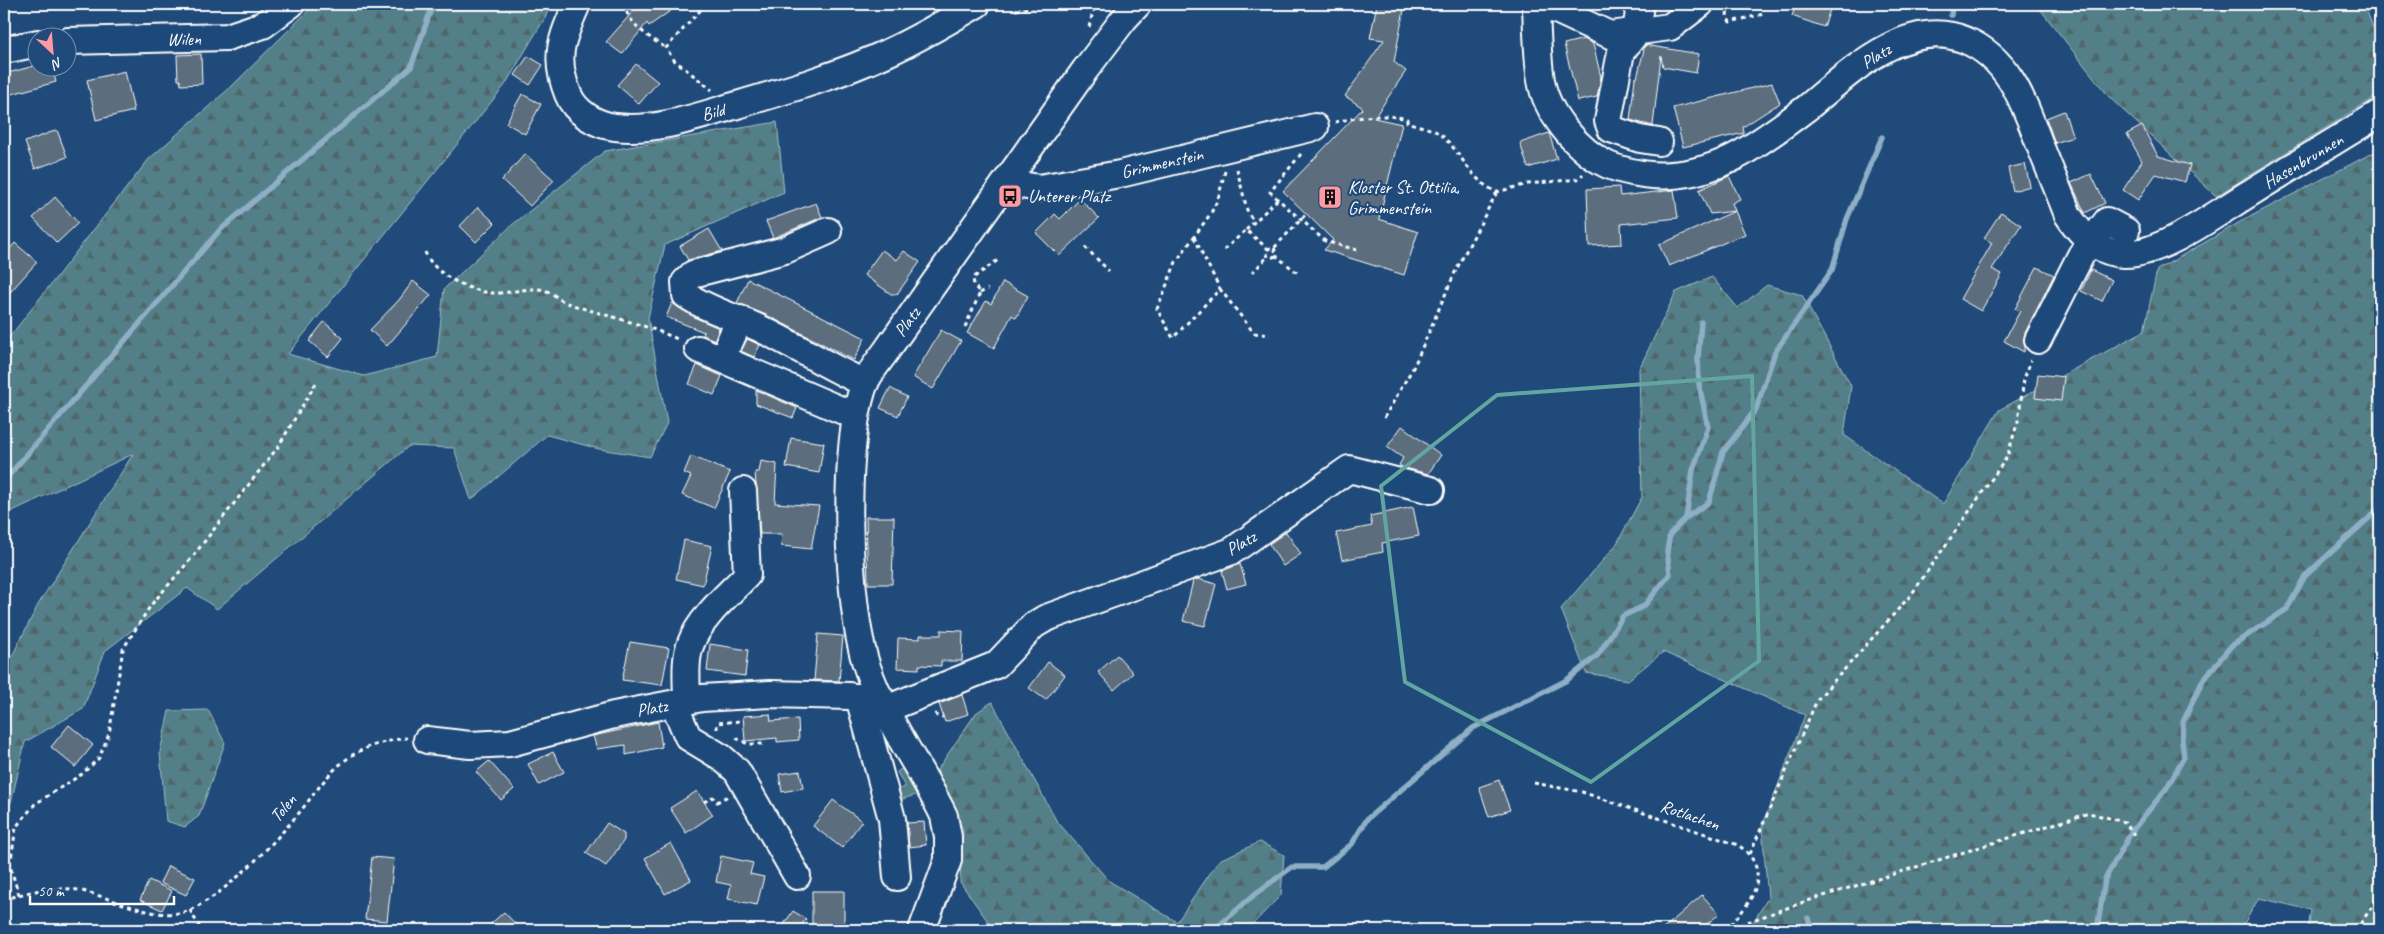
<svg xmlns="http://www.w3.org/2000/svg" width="2384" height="934" viewBox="0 0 2384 934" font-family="Caveat,sans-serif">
	<defs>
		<pattern id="forest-firs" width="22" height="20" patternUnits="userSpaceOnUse" patternTransform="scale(1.25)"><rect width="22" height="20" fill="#527f88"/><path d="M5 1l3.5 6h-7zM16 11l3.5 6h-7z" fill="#4f666a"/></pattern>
	</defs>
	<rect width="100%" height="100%" fill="#1f4a7a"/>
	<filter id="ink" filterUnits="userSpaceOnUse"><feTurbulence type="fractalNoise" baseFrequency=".02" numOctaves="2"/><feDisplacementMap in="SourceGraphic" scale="10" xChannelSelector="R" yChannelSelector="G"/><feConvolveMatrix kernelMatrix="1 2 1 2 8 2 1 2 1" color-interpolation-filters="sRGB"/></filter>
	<g filter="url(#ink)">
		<g fill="url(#forest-firs)" stroke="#a8bfc4">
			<polygon points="315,4 551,4 546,16 505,85 288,354 364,376 437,357 444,289 512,225 605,151 777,122 784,192 665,245 648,318 667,423 650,457 599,449 547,435 471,500 454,448 409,446 217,609 187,588 105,651 83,709 25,742 11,803 4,805 4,672 38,605 133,454 4,515 4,344 149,159 232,86"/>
			<polygon points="2036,4 2364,4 2380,45 2380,94 2216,196 2110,98"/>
			<polygon points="2380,149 2380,930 2308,930 2311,910 2259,898 2240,930 1748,930 1768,898 1762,827 1805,715 1663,652 1628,680 1586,673 1561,609 1616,545 1642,497 1639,369 1676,292 1712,277 1738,308 1767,285 1802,295 1851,386 1844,435 1943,504 1999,410 2144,331 2157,270 2240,222"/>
			<polygon points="992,702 1056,820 1109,881 1177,922 1219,860 1260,842 1284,855 1281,895 1247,930 997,930 989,923 960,882 963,830 937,770 976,713"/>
			<polygon points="208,710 225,743 199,816 185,827 166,821 160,752 169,711"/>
		</g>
		<polygon fill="#527f88" stroke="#a8bfc4" points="904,767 919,794 892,802 890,792 905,787 897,772"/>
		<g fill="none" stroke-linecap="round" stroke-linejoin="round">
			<g stroke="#8eafc5" stroke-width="5.5">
				<polyline points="1951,15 1952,4"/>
				<polyline points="4,481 219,231 411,67 433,4"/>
				<polyline points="1686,518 1709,502 1723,452 1756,409 1775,352 1832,270 1847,219 1882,137"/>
				<polyline points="1808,918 1812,930"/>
				<polyline points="1214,930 1255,894 1292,867 1323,867 1352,844 1367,819 1473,728 1567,680 1598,655 1623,616 1644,606 1670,574 1667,551 1670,534 1686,518 1693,470 1708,427 1699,384 1698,358 1701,322"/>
				<polyline points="2097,930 2105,879 2132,831 2166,789 2184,757 2182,741 2183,722 2203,680 2231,646 2287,609 2305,576 2380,508"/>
			</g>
		</g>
		<g fill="#5c6e7d" stroke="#fff">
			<polygon points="632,4 680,4 649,26 647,23 622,54 606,42 636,8"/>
			<polygon points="1377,4 1405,4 1394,62 1406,71 1374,118 1402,124 1379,219 1418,232 1404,275 1324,250 1333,240 1283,191 1363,108 1345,96 1384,40 1370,38"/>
			<polygon points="1796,4 1832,4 1824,27 1792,16"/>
			<polygon points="1584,39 1593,44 1601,77 1597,97 1578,101 1564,44"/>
			<polygon points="1645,45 1699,54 1696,73 1663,67 1661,56 1653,126 1630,120 1635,78 1637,78"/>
			<polygon points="201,54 202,84 181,85 180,80 178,80 177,55"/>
			<polygon points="528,56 543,65 530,85 515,75"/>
			<polygon points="636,64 658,82 639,104 617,85"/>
			<polygon points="38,65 38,68 52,68 56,82 4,96 4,74"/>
			<polygon points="125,71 134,111 96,120 87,80"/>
			<polygon points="1772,83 1780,103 1743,127 1744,133 1683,147 1673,108"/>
			<polygon points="522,94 541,104 525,134 506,123"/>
			<polygon points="2064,111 2073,137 2055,143 2046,118"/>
			<polygon points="2142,126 2158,156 2190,165 2185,182 2156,174 2138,200 2123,190 2142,161 2127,134"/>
			<polygon points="57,130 67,157 35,169 25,142"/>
			<polygon points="1549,133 1557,159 1528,168 1520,143"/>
			<polygon points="525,154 554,180 530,206 502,180"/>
			<polygon points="2025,164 2030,186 2013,191 2008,168"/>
			<polygon points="2091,174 2105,203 2085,213 2071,183"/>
			<polygon points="1729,176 1740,199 1732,203 1735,211 1710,214 1699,190"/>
			<polygon points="1619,187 1620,196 1674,190 1678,218 1621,224 1622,244 1589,246 1587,189"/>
			<polygon points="55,197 78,223 57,243 33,218"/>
			<polygon points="1080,199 1099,218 1059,256 1036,233 1055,214 1060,219"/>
			<polygon points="816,203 822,217 773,238 766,221"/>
			<polygon points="478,207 495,223 476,242 460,226"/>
			<polygon points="1735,211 1745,234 1669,266 1659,245"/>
			<polygon points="2001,212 2021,225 1992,269 2002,274 1981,311 1960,299 1992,243 1984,238"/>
			<polygon points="709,229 722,251 688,260 680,246"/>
			<polygon points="15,243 37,262 4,299 4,255"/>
			<polygon points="882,250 897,260 904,251 920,262 897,294 891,294 864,275"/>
			<polygon points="2037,267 2054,275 2025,333 2024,352 2004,341 2020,311 2015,309"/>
			<polygon points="2091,270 2112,280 2102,301 2081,291"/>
			<polygon points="748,279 865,338 854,360 766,315 737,303"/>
			<polygon points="413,281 431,295 387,346 370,330 399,300"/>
			<polygon points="1003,282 1028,296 1016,318 1012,315 994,348 967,333 986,301 991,304"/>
			<polygon points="672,303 696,318 719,328 715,340 703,335 704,332 666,317"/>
			<polygon points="324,322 343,338 328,357 309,341"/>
			<polygon points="941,330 961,341 933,389 913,377"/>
			<polygon points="747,339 760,345 754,357 741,351"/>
			<polygon points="697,365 722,376 714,395 689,384"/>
			<polygon points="2038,374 2064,377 2061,401 2035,398"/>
			<polygon points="890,388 907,397 898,416 880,408"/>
			<polygon points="756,390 797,408 793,418 756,404"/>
			<polygon points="1402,426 1441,455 1428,474 1402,467 1399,465 1403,458 1387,447"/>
			<polygon points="791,438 824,443 819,473 786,467"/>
			<polygon points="691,456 730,472 714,508 682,495 691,476 684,473"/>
			<polygon points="761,461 777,464 775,503 819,506 811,549 781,546 782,534 760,534 755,472 759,472"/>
			<polygon points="1413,507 1419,536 1382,543 1383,552 1342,560 1336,533 1372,526 1370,516"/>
			<polygon points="866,517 894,517 892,584 868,584"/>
			<polygon points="1286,532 1301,554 1283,566 1269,544"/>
			<polygon points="684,540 712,546 703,585 676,579"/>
			<polygon points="1240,564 1246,584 1227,589 1222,571"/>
			<polygon points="1198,579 1216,584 1205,626 1183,621 1193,581"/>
			<polygon points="941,630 963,631 962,661 941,661 941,666 919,665 919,669 897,668 898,638 920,639 920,635 941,635"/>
			<polygon points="818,634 843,636 839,681 814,680"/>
			<polygon points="630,642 669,648 662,685 622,680"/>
			<polygon points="710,644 748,650 745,676 707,671"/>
			<polygon points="1117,655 1133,673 1114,690 1098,672"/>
			<polygon points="1048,662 1065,675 1046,700 1029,688"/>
			<polygon points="962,695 968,714 945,722 939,704"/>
			<polygon points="770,714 771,721 798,719 799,740 777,742 777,738 745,741 743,716"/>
			<polygon points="658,722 662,747 626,755 626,745 597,749 593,736"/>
			<polygon points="69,725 93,745 75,767 51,747"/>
			<polygon points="553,752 564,772 539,785 528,764"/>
			<polygon points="489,761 514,789 501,800 476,772"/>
			<polygon points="800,771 803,788 782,792 779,774"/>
			<polygon points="1499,780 1510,810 1489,817 1479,787"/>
			<polygon points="697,791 713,815 686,833 670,808"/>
			<polygon points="833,800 862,821 842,848 813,826"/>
			<polygon points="924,822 926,845 909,847 907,823"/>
			<polygon points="607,823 624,834 624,840 606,866 586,853"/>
			<polygon points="671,843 691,880 665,894 645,858"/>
			<polygon points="721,856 753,863 750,874 764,877 757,905 728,899 731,885 716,882"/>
			<polygon points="372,857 394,859 387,921 365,919"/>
			<polygon points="168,866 195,878 186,895 160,883"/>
			<polygon points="149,880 172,891 162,910 140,900"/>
			<polygon points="812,891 844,891 844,925 812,926"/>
			<polygon points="1702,895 1719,914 1700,930 1662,930"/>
			<polygon points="793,911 806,919 798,930 793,930 784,924"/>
			<polygon points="504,912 521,930 484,930"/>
		</g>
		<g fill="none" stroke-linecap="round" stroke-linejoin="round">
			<g stroke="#fff" stroke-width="30">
				<g id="minor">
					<path d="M577,4C562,38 553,57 568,94C575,112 596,125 615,127C656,132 699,116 737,105C788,90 839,75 887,53C918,39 948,21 977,4"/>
					<path d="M1536,4C1537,29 1537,55 1541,80C1546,113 1578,151 1608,165C1620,170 1630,172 1643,174C1676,179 1713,170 1742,153C1765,139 1787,123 1808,107C1849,73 1907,16 1965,40C2011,59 2025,106 2041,148C2050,170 2059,192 2068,215C2081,235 2098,253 2124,254C2162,255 2218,212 2250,193C2293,166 2337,140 2380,113"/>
					<polyline points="1640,4 1636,33 1621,52 1608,121 1611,129 1640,139 1659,142"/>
					<polyline points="1536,10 1554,9 1610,35 1670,27 1700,4"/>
					<polyline points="68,41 227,37 263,25 291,4"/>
					<polyline points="4,50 38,43"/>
					<polyline points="1008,181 1015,184 1039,188 1120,174 1315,127"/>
					<path d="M828,231L785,250L693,274L685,282L686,295C708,310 735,317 759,328C795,345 828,367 865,383"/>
					<polyline points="2038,340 2081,255 2107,221 2126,231"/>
					<polyline points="730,341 740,319"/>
					<polyline points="698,349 855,416"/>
					<polyline points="859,697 892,819 897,877"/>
					<path d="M687,701C687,683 684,660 691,643C701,617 728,595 747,575L743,491"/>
					<polyline points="674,704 688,737 721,757 737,771 797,876"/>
					<polyline points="886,709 996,665 1034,625 1046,618 1232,551 1349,469 1431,490"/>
					<polyline points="427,740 470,745 510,743 614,715 702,698 770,694 849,696 871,700 880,697"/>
					<path d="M922,930L948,860V837L944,816C920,766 885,720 867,667C846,604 842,447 864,385C869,372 881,359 889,347L1085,70L1124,19L1138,4"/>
				</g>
			</g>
			<g stroke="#fff" stroke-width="3" stroke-dasharray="4 4" stroke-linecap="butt">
				<path d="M624,4C628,24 650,38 666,48"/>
				<polyline points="706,4 666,48 674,60 712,90"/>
				<polyline points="1022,4 1016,10 1048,4"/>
				<polyline points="1728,4 1727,17 1730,22 1764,14"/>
				<polyline points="1089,27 1095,4"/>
				<path d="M1335,122C1358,117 1384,113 1407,119V122C1417,126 1432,128 1440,134C1462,152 1470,181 1497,192L1528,184L1578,179L1583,174"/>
				<polyline points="1301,154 1270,192 1325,241 1357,250"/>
				<polyline points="1237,169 1247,210 1254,223"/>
				<polyline points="1225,171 1218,199 1211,213 1176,262 1157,309 1173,338 1220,289 1254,333 1270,335"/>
				<polyline points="1246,230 1278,199"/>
				<polyline points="1194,237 1220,289"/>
				<polyline points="1085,247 1109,271"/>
				<polyline points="1274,248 1276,253 1274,257 1268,257 1266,251 1270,248 1274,248 1306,214"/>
				<polyline points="1224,250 1246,230 1268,249"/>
				<path d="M425,252C434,275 471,292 494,293C509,294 531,286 544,290C552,292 559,300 567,303C604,316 644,323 679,340"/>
				<polyline points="1275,255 1299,274"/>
				<polyline points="1252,273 1268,256"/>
				<polyline points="980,293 988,289"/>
				<polyline points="965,327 980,293 974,285 973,278 998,260"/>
				<polyline points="1384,418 1414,366 1456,270 1497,192"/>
				<polyline points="935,713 937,716 943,717"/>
				<polyline points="717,729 717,723 741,721"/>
				<polyline points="736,738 748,744 764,744"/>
				<path d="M1534,783L1582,792L1738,845C1776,871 1750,906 1725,930"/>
				<polyline points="704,802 713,797 717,802 728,796"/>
				<polyline points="1750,854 1817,700 1911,595 2007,457 2018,421 2024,379 2031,360"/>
				<polyline points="19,895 10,866 16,827 35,804 82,774 99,758 109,734 123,649 151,605 190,560 278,447 316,383"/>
				<path d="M4,900C26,892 47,887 71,889C107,893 157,926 192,909C228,892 273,844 299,813C317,791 330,768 356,753C370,745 390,740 407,738"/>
				<polyline points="190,910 201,930"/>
				<polyline points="1725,930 1801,903 2089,813 2125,822 2137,839"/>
				<polyline points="2356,930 2380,895"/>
			</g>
			<use href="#minor" stroke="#1f4a7a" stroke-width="26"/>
		</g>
	</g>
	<path fill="none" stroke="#63a6a1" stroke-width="4" stroke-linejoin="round" d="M1752,376L1759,661L1591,782L1405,682L1381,486L1497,395Z"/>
	<defs>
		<g id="bus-square" transform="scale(1.25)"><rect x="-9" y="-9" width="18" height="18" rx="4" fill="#ff9aa2" stroke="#1f4a7a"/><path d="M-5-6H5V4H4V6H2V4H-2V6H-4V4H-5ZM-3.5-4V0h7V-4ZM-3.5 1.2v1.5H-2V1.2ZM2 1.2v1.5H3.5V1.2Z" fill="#111"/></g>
		<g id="building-square" transform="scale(1.25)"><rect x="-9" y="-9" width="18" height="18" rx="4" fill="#ff9aa2" stroke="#1f4a7a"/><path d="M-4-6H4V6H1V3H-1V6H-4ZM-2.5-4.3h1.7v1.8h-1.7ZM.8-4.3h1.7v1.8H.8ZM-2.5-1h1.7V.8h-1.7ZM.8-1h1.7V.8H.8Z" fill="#111"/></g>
	</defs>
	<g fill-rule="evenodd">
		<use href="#bus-square" x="1010" y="196"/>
		<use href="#building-square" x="1330" y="197"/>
	</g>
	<g text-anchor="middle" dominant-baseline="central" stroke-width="4.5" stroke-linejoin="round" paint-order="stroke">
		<g font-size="18" fill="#fff" stroke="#1f4a7a">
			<text transform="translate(184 39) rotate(-1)">Wilen</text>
			<text transform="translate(1876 56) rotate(-32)">Platz</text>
			<text transform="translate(713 112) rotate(-15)">Bild</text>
			<text transform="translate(2303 161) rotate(-31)">Hasenbrunnen</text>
			<text transform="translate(1162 163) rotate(-13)">Grimmenstein</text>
			<text transform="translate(907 322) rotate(-54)">Platz</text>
			<text transform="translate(1241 543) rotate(-30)">Platz</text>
			<text transform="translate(652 708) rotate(-10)">Platz</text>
			<text transform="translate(283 808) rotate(-50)">Tolen</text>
			<text transform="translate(1690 815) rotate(19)">Rotlachen</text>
		</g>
		<g font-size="18" fill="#fff" stroke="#1f4a7a" text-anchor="start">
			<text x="1348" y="187">Kloster St. Ottilia,<tspan x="1348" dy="21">Grimmenstein</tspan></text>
			<text x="1028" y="196">Unterer Platz</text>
		</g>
	</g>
	<rect width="2384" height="934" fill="none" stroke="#1f4a7a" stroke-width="20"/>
	<rect x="10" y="10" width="2364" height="914" fill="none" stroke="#fff" stroke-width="2" filter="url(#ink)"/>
	<g transform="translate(52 52) rotate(154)"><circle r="24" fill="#1f4a7a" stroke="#7992af"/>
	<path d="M0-4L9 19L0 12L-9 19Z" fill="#ff9aa2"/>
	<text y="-8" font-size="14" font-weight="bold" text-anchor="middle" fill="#ffffff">N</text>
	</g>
	<path d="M30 896v8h144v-8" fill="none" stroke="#ffffff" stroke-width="2.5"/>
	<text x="38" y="896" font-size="15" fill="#ffffff" stroke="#1f4a7a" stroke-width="4" paint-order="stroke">50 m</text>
</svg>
